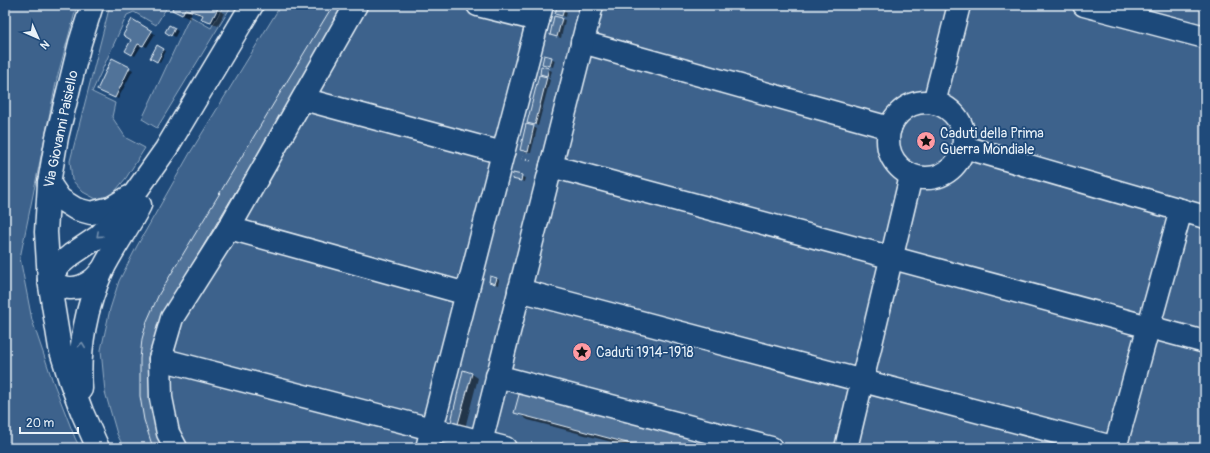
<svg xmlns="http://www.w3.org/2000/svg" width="1210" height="453" viewBox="0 0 1210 453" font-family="Pangolin,sans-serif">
	<rect width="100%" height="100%" fill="#1f4a7a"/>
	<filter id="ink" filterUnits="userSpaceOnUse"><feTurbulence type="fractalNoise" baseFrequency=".025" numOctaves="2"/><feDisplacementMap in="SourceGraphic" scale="8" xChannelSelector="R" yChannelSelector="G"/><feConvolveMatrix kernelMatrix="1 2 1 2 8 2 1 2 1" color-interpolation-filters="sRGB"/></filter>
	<g filter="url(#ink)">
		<g fill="#3c628c" stroke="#92aac2">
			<polygon points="5,5 77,5 57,78 20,258 32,320 52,379 75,438 80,448 5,448"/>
			<polygon points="110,5 162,5 167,7 156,25 134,12 127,15 92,92 115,103 112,117 126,138 145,148 126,178 112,195 96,199 83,192 72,180 70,161"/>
			<polygon points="224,5 232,5 157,128 142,119 190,16 211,28"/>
			<polygon points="281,5 1205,5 1205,448 124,448 117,434 105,392 101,350 110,309 119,281 137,246 190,153"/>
		</g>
		<g fill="#0007">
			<polygon points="174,5 215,5 214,7 224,13 218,26 203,18 203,16 192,12 190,19 180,14 173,10"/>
			<polygon points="334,5 166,350 154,448 143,339"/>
			<polygon points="560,5 569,5 568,7"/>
			<polygon points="563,10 567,12 566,17 556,14"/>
			<polygon points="561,19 565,20 561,38 551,35"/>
			<polygon points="133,20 155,34 147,47 142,45 135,56 127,51 132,39"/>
			<polygon points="169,26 178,31 175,37 167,32"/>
			<polygon points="158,47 166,51 160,63 152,57"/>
			<polygon points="545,56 555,60 553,67 543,64"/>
			<polygon points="112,59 133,70 118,99 102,91"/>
			<polygon points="548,69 552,71 550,77 541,73"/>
			<polygon points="547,78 550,80 538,126 528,122"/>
			<polygon points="533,127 537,129 531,153 524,152 521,150"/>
			<polygon points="514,174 525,178 524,182 513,178"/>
			<polygon points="496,278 499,280 498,285 490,282"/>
			<polygon points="472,374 478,378 465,428 452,422"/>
			<polygon points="516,412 731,448 634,448 528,420"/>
		</g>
		<g fill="#517399" stroke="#e8f1f8">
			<polygon points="173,5 211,5 218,8 211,22 201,19 203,15 185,9 182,15 172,10"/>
			<polygon points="333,5 347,5 165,310 166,448 153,448 144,420 140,396 140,359 142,339 147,321 159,294"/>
			<polygon points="557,7 564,9 562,16 555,14"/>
			<polygon points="554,16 562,18 557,37 550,35"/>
			<polygon points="132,19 152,31 143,46 138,44 132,55 125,51 131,40 123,35"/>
			<polygon points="169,25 175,28 171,36 165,32"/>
			<polygon points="157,45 164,49 157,62 150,58"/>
			<polygon points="544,55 552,57 550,66 542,64"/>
			<polygon points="112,58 130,67 115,98 97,90"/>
			<polygon points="541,66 549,68 547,76 540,74"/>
			<polygon points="539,75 547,77 535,125 527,123"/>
			<polygon points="526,124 534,126 528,152 520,150"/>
			<polygon points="513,173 522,175 521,181 512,179"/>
			<polygon points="490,276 497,278 495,284 489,282"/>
			<polygon points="463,370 472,373 458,424 451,422"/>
			<polygon points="520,391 735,448 646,448 514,413"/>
		</g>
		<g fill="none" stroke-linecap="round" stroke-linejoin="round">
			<g stroke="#e8f1f8" stroke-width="25">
				<g id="minor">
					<polyline points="92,5 80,43 57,137 49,183 46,232 49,280 60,348 70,380 82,412 98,448"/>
					<polyline points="478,5 538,20"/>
					<polyline points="1084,5 1205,37"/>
					<polyline points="582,42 890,128"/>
					<polyline points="303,99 503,153"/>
					<circle cx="926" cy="140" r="38"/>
					<polyline points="934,103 959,5"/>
					<polyline points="964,147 1205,217"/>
					<polyline points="551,166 1205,342"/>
					<polyline points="49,183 60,199 76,209 91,213 111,208 129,197"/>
					<polyline points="229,228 467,294"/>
					<polyline points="49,280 59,265 71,255 98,237 118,217 166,149 252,5"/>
					<path d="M49,280C62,290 78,291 91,281C96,278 99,273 103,269"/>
					<polyline points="519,290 1116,448"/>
					<polyline points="160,359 505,448"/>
					<polyline points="497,376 771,448"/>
					<path d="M81,389C78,349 86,306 103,269C114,247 129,227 140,205"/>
					<polyline points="481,442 592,5"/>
					<polyline points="176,448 168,433 161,398 160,359 172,318 229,228 356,5"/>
					<polyline points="427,448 503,153 542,5"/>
					<polyline points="846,448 911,176"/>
					<polyline points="1115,448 1181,210"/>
				</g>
			</g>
			<polyline stroke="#e8f1f8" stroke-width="2.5" stroke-dasharray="1 3" stroke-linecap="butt" points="522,158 533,161"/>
			<use href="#minor" stroke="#1f4a7a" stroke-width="22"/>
		</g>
		<defs><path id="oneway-chevron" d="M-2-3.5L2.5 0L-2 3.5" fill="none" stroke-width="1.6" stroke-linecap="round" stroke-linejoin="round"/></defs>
		<g stroke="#6f8dac">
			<use href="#oneway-chevron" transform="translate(99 235) rotate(138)"/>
			<use href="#oneway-chevron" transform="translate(82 345) rotate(-83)"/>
		</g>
	</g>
	<defs>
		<g id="sight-disc" transform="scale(1)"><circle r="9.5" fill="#ff9aa2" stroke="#1f4a7a"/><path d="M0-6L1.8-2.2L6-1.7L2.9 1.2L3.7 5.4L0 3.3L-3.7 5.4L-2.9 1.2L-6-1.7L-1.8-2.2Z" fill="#111"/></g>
	</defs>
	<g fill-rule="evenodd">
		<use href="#sight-disc" x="926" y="141"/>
		<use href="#sight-disc" x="582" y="352"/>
	</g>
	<g text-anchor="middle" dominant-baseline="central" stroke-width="3.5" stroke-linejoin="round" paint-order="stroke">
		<g font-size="14" fill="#e8f1f8" stroke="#1f4a7a">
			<text transform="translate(61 129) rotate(-78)">Via Giovanni Paisiello</text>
		</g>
		<g font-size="14" fill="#e8f1f8" stroke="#1f4a7a" text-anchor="start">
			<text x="940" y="133">Caduti della Prima<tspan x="940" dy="16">Guerra Mondiale</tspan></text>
			<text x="596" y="352">Caduti 1914-1918</text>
		</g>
	</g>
	<rect width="1210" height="453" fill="none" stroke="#1f4a7a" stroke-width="20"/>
	<rect x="10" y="10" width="1190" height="433" fill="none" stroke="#e8f1f8" stroke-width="1.5" filter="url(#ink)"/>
	<g transform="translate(38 38) rotate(135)" stroke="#1f4a7a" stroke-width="3" paint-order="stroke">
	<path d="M0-3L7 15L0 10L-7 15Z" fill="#e8f1f8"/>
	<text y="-6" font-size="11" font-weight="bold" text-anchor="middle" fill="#e8f1f8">N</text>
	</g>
	<path d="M20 427v6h58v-6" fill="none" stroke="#e8f1f8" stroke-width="2"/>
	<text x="26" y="427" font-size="12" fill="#e8f1f8" stroke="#1f4a7a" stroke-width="3" paint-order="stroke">20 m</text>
</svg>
